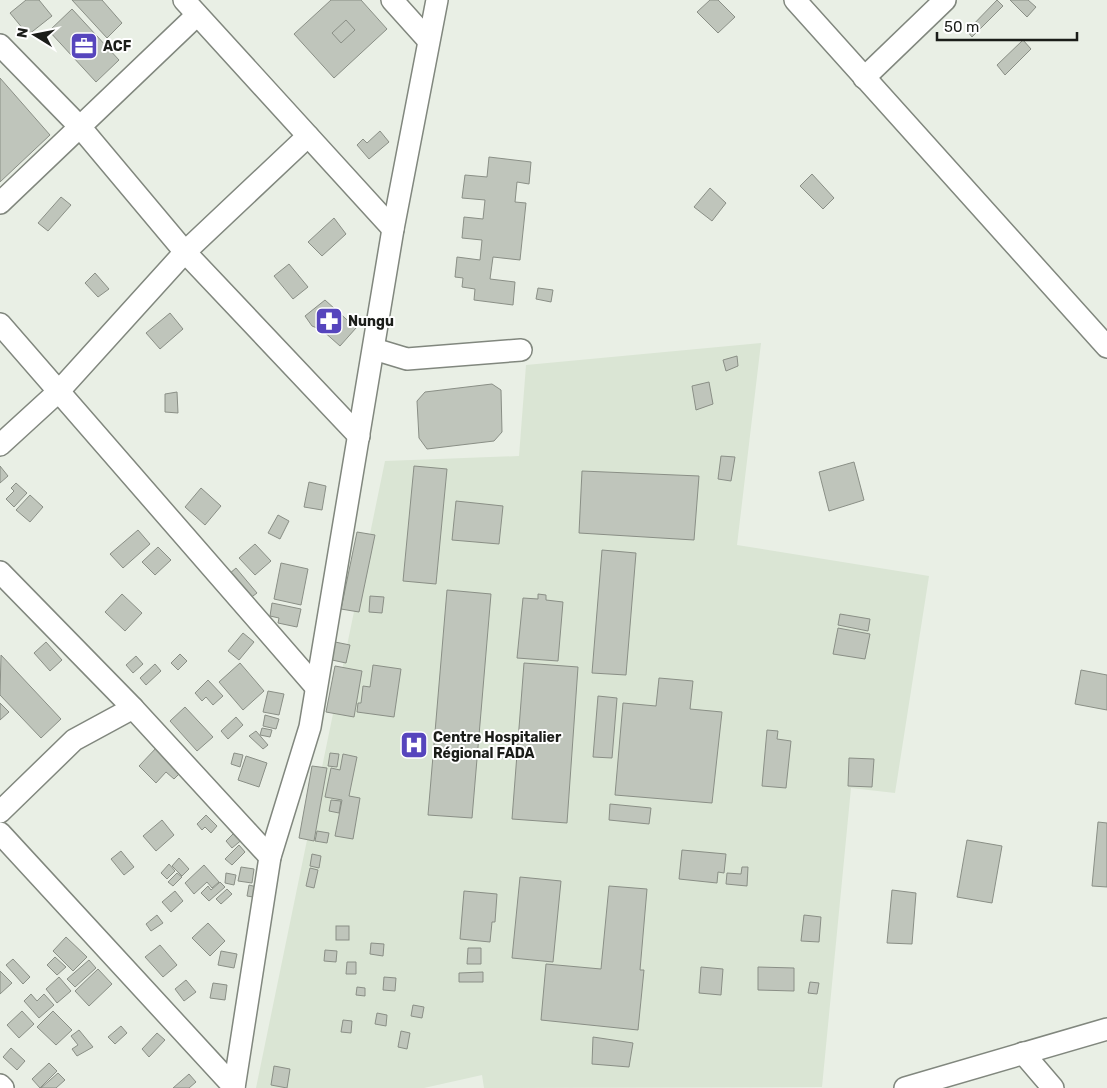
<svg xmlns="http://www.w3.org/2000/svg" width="1107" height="1088" viewBox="0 0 1107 1088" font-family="Rubik,sans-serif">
	<rect width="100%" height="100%" fill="#e9efe5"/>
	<polygon fill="#dae5d4" points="761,343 737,545 929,576 895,793 851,788 822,1087 484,1088 482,1075 424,1088 256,1088 385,461 519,456 526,365"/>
	<g fill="#bfc5bb" stroke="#8a8f86">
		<polygon points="26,0 39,0 52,16 28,35 10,13"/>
		<polygon points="72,0 102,0 122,23 107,38"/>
		<polygon points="331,0 361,0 387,29 334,78 294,34"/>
		<polygon points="710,0 718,0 735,17 718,33 697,12"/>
		<polygon points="997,0 1003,6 972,37 967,31"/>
		<polygon points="1010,0 1028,0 1036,7 1027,17"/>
		<polygon points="72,9 119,60 96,82 49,31"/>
		<polygon points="346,20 355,30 341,43 332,33"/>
		<polygon points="1023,40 1031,49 1005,75 997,65"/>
		<polygon points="0,78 50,135 0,182"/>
		<polygon points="380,131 389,142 369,159 357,145 363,139 367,143"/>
		<polygon points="489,157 531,162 529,184 517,182 515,202 526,203 520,260 493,257 490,279 515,282 513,305 474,300 475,289 462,287 463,278 455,277 457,257 480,260 482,240 462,238 464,217 483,219 485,200 462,198 465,175 487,177"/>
		<polygon points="812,174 834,198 823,209 800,186"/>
		<polygon points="710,188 726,203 712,221 694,207"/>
		<polygon points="61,197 71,205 48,231 38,223"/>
		<polygon points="334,218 346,234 322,256 308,242"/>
		<polygon points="289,264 308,287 293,299 274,276"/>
		<polygon points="95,273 109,289 98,297 85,283"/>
		<polygon points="538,288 553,290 551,302 536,299"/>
		<polygon points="325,300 356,328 340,346 322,330 312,326 305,316"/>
		<polygon points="170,313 183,329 160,349 146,333"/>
		<polygon points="737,356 738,366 726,371 723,360"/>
		<polygon points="709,382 713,404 696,410 692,386"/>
		<polygon points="492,384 501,390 502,432 494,441 427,449 419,438 417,401 425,392"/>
		<polygon points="177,392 178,413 165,412 165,394"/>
		<polygon points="721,456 735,457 731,481 718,479"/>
		<polygon points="854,462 864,500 829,511 819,472"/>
		<polygon points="0,466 8,476 0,483"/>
		<polygon points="414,466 447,469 436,584 403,581"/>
		<polygon points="582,471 699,476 694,540 579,533"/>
		<polygon points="309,482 326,486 322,510 304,507"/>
		<polygon points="16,483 27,493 14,507 6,499 14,491 11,488"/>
		<polygon points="201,488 221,506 205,525 185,507"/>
		<polygon points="30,495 43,507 30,522 16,510"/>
		<polygon points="456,501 503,506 499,544 452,540"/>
		<polygon points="278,515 289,521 280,539 268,533"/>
		<polygon points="138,530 150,544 123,568 110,554"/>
		<polygon points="357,532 375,535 359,612 341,609"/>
		<polygon points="255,544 271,561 255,575 239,558"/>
		<polygon points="158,547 171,560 155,575 142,562"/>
		<polygon points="602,550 636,553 626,675 592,673"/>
		<polygon points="281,563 308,569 301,605 274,599"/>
		<polygon points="236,568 257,593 249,599 229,574"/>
		<polygon points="447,590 491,594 472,818 428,815"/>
		<polygon points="122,594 142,613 125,631 105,612"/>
		<polygon points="538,594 546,595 546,600 563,602 558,661 517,658 523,598 538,599"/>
		<polygon points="370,596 384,597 382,613 369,612"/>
		<polygon points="272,603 301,609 297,627 278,623 279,618 270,616"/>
		<polygon points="840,614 870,619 868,631 838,625"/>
		<polygon points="838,628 870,634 865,659 833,654"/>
		<polygon points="243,633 254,642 239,660 228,651"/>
		<polygon points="46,642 62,660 50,671 34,653"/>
		<polygon points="335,642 350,645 346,663 332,660"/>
		<polygon points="180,654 187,661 178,670 171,663"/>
		<polygon points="1,655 61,719 41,738 0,695"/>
		<polygon points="136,656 143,664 133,673 126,665"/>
		<polygon points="240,663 264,691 243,710 219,682"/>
		<polygon points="524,663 578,667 567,823 512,819"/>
		<polygon points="155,664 161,671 146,685 140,678"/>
		<polygon points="373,665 401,669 394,717 357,712 358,703 361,703 363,686 370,687"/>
		<polygon points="335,666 362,671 354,717 326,712"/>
		<polygon points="1081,670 1107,675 1107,710 1075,704"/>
		<polygon points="659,678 693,681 690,709 722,712 712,803 615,795 623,703 656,706"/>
		<polygon points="208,680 223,696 213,705 206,697 202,701 195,693"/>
		<polygon points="268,691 284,694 279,715 263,712"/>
		<polygon points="598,696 617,698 612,758 593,757"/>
		<polygon points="0,703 9,712 0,720"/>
		<polygon points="185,707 213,737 197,751 170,721"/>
		<polygon points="265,715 279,719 276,729 263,726"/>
		<polygon points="236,717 243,725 228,739 221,731"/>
		<polygon points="262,728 272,730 270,737 260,735"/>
		<polygon points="767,730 778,731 777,739 791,741 786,788 762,786"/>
		<polygon points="256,731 268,745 263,749 249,736"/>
		<polygon points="158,746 183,770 174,779 166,772 156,783 139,766"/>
		<polygon points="234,753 243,755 240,767 231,764"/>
		<polygon points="330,753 339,754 337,767 328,766"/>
		<polygon points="343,754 357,757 349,796 360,798 353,839 335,836 342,800 325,797 331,768 340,770"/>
		<polygon points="246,756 267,763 259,787 238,780"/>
		<polygon points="849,758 874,759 872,787 848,786"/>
		<polygon points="312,766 327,768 314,841 299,838"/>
		<polygon points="331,800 341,801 339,813 329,811"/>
		<polygon points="610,804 651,808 649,824 609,820"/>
		<polygon points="206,815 217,826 211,833 205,827 202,830 197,824"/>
		<polygon points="162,820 174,835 156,851 143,836"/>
		<polygon points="1098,822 1107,823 1107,887 1092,886"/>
		<polygon points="237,830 244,838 232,848 226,841"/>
		<polygon points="317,831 329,833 327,843 315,841"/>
		<polygon points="967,840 1002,846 992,903 957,897"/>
		<polygon points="239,845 245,852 232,865 225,859"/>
		<polygon points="682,850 726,854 724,873 718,872 717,883 679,879"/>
		<polygon points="121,851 134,867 124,875 111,859"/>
		<polygon points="312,854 321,856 319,868 310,866"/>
		<polygon points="179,858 189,869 182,876 172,866"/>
		<polygon points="169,864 175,871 167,879 161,873"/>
		<polygon points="204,865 219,882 212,888 207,882 194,894 185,883"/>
		<polygon points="241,867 254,869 252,883 238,881"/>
		<polygon points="742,867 748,867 747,886 726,884 727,873 741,874"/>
		<polygon points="310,868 318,870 314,888 306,886"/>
		<polygon points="177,873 182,877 173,886 168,882"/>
		<polygon points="226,873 236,875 234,885 225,883"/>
		<polygon points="520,877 561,881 553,962 512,958"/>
		<polygon points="220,882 225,887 209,901 201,893 208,886 211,890"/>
		<polygon points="249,885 261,888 259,898 247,896"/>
		<polygon points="609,886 647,889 640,970 644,970 638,1030 541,1020 546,964 601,969"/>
		<polygon points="227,889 232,894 221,904 216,899"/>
		<polygon points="892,890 916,893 912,944 887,943"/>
		<polygon points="175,891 183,901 171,912 162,902"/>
		<polygon points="464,891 497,894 495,922 492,922 490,942 460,939"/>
		<polygon points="157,915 163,923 151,931 146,924"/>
		<polygon points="804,915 821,917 819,942 801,941"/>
		<polygon points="208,923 225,941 210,956 192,938"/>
		<rect x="336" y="926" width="13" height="14"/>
		<polygon points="66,937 87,957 73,971 53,951"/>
		<polygon points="371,943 384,944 383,956 370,954"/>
		<polygon points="160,945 177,965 163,977 145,957"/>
		<polygon points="468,948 481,948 481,964 467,964"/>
		<polygon points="325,950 337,951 336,962 324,961"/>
		<polygon points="221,951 237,954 234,968 218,965"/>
		<polygon points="55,957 66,967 57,975 47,965"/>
		<polygon points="13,959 30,977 23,984 6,965"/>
		<polygon points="89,960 96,968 75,987 67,979"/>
		<polygon points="347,962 356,962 356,974 346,974"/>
		<polygon points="701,967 723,969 721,995 699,993"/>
		<polygon points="758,967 794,968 794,991 758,990"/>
		<polygon points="98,969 112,984 89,1006 75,991"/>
		<polygon points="0,971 12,983 0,994"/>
		<polygon points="483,972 483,982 459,982 459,973"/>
		<polygon points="59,977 71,991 57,1003 46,989"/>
		<polygon points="384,977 396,978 395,991 383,990"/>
		<polygon points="186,980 196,992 184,1001 175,989"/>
		<polygon points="810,982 819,983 817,994 808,993"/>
		<polygon points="213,983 227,985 225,1000 210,998"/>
		<polygon points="357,987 365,988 365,996 356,995"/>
		<polygon points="31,994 37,1001 44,994 54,1005 39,1018 24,1001"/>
		<polygon points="413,1005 424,1007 422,1018 411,1016"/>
		<polygon points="22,1011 34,1024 19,1038 7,1025"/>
		<polygon points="53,1011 72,1030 56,1045 37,1027"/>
		<polygon points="377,1013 387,1015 386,1026 375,1024"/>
		<polygon points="343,1020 352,1021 351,1033 341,1032"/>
		<polygon points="121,1026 127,1033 115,1044 108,1037"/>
		<polygon points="79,1030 93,1047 77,1056 72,1049 78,1045 71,1036"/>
		<polygon points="401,1031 410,1033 407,1049 398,1047"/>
		<polygon points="157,1033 165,1040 149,1057 142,1049"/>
		<polygon points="593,1037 633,1043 629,1067 592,1064"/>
		<polygon points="11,1048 25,1061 17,1070 3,1057"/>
		<polygon points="49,1063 57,1071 40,1088 32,1079"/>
		<polygon points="274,1066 290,1069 287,1088 271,1085"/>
		<polygon points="58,1073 65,1080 56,1088 41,1088"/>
		<polygon points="189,1074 196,1082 189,1088 173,1088"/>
	</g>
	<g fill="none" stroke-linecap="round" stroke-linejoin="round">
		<g stroke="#81877e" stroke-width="24">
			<g id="street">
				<polyline points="184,0 393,229"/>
				<polyline points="392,0 428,40"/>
				<polyline points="795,0 1107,347"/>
				<polyline points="0,45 81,128 185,252 359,436"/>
				<polyline points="864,78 945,0"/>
				<polyline points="0,203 197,15"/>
				<polyline points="0,324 316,687"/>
				<polyline points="374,349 407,359 521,350"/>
				<polyline points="0,445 59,391 185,252 308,136"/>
				<polyline points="0,572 133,708 270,857"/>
				<polyline points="0,812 74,740 133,708"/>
				<polyline points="0,833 234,1087"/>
				<polyline points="1023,1053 1053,1088"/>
				<polyline points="0,1085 3,1088"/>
				<polyline points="234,1088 270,857 310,727 393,229 437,0"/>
				<polyline points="905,1088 1107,1029"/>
			</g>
		</g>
		<use href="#street" stroke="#fff" stroke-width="21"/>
	</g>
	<defs>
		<g id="office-square" transform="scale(1.4375)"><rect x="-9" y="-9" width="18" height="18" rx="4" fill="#5645bd" stroke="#fff"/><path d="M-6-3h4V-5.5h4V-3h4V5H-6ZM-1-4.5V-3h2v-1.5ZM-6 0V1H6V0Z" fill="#fff"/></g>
		<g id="pharmacy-square" transform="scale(1.4375)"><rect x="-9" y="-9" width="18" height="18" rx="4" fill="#5645bd" stroke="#fff"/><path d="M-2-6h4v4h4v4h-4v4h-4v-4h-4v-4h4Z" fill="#fff"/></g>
		<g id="hospital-square" transform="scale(1.4375)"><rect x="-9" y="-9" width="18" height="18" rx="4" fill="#5645bd" stroke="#fff"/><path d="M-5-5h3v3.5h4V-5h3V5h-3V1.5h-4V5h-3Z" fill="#fff"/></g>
	</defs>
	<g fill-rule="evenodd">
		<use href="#office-square" x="84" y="46"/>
		<use href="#pharmacy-square" x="329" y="321"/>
		<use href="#hospital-square" x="414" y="745"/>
	</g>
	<g text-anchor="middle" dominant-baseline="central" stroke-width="4" stroke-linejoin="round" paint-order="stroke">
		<g font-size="14" font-weight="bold" fill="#1b1d19" stroke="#fff" text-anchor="start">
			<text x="103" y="46">ACF</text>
			<text x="348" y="321">Nungu</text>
			<text x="433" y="737">Centre Hospitalier<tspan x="433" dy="16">Régional FADA</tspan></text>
		</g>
	</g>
	<g transform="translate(35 35) rotate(280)" stroke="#ffffff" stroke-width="4" paint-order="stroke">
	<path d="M0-4L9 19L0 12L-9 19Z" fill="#1b1d19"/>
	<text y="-8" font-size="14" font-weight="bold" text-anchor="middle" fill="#1b1d19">N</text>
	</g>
	<path d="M937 32v8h140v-8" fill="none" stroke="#1b1d19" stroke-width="2.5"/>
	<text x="944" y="32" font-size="15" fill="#1b1d19" stroke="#ffffff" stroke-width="4" paint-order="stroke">50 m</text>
</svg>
